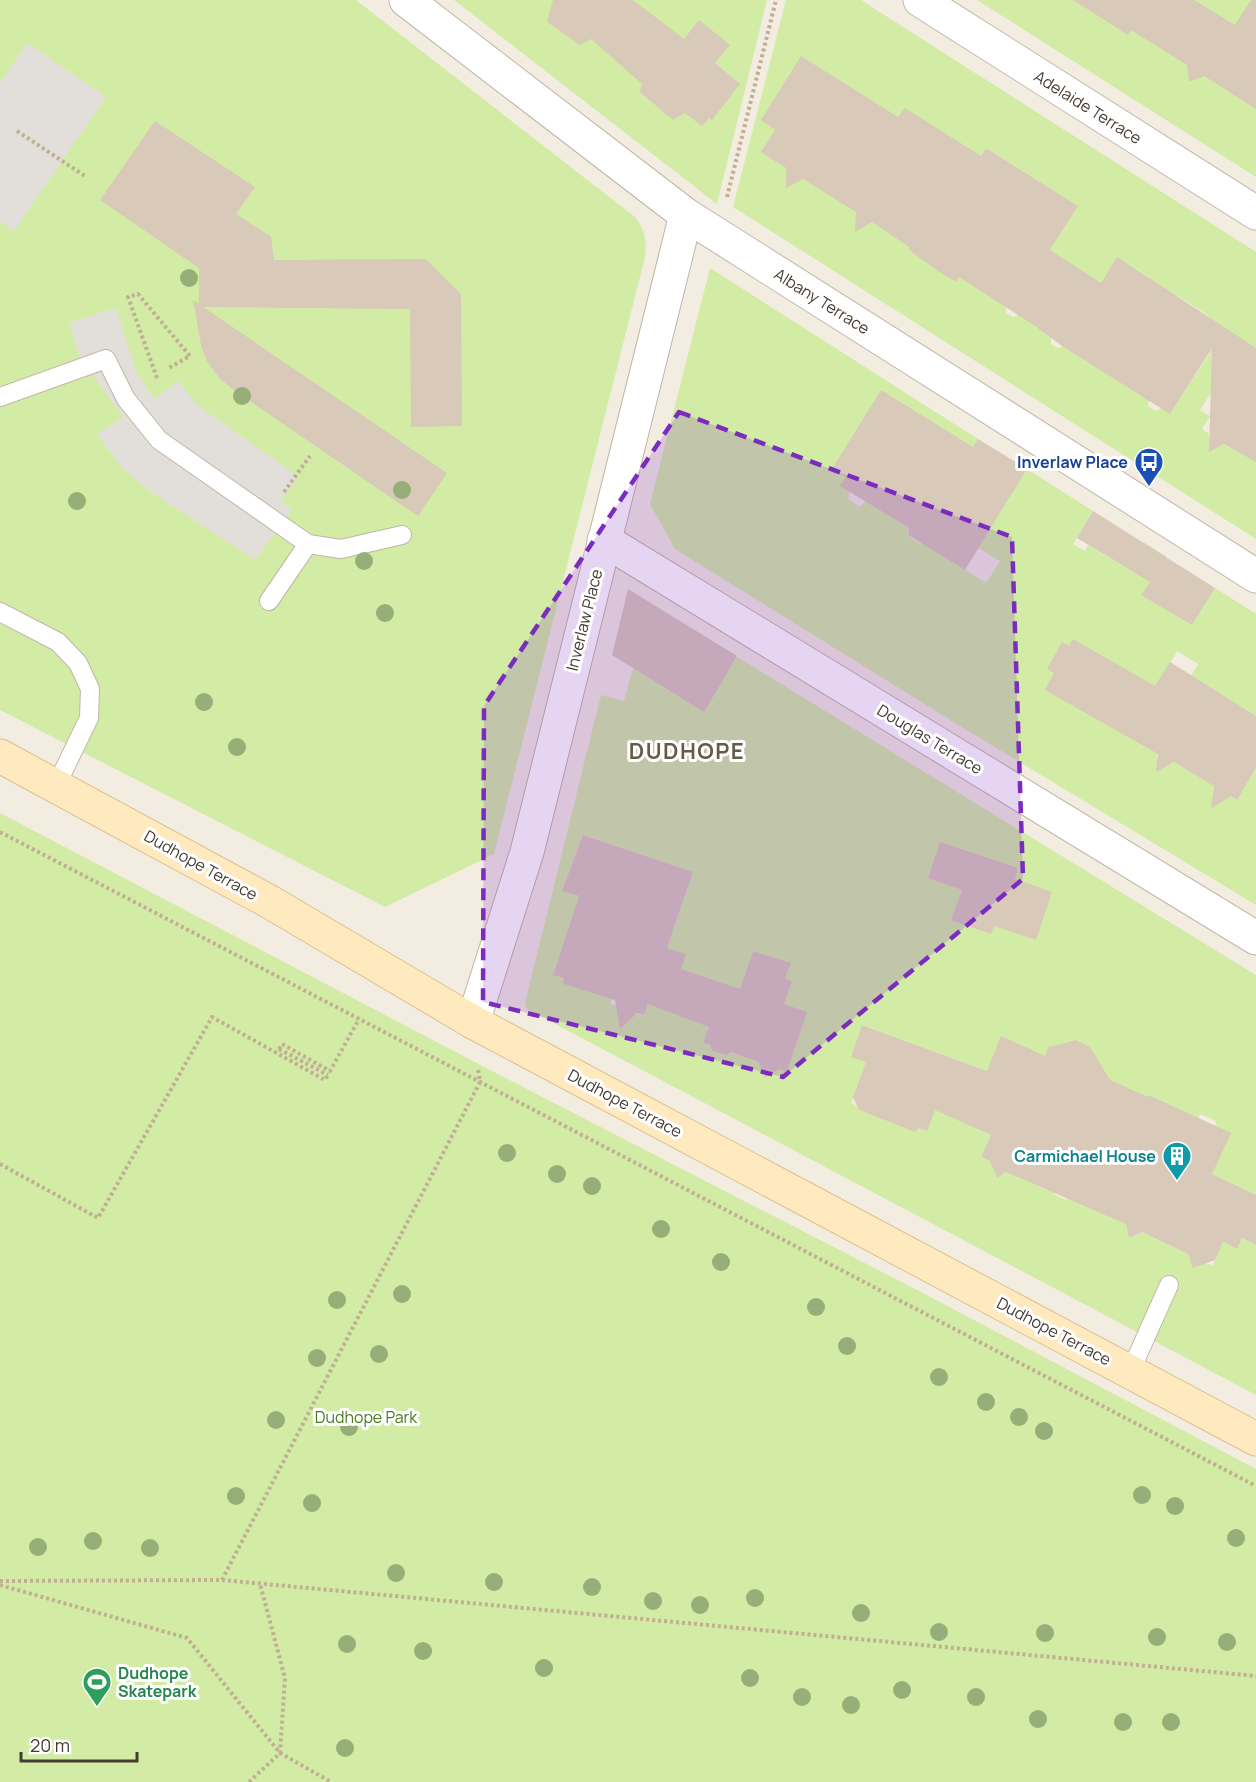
<svg xmlns="http://www.w3.org/2000/svg" width="1256" height="1782" viewBox="0 0 1256 1782" font-family="Manrope,sans-serif">
	<rect width="100%" height="100%" fill="#f3ece1"/>
	<g fill="#d2eca5" fill-rule="evenodd">
		<path d="M0,0H356L635,217C645,230 647,241 645,257L494,854L385,907L0,710Z"/>
		<polygon points="454,0 767,0 717,204"/>
		<path d="M786,0H861L1256,252V348L1244,341L1200,410L1210,416L1202,429L1209,434V440L1219,447L1224,444L1230,448L1232,446L1256,462V539L733,207ZM986,148L1078,206L1050,250L1066,261L1018,315L1014,317L1006,313V307L921,252L916,255L909,250V244L958,191ZM1117,258L1149,277L1132,304L1161,323L1178,296L1209,316L1192,343L1209,354L1170,414L1161,408L1156,411L1148,406L1149,400L1063,346L1058,348L1051,344V338L1045,333L1100,284Z"/>
		<polygon points="977,0 1256,0 1256,177"/>
		<polygon points="710,268 978,439 986,454 832,469 846,477 841,486 850,492 848,499 860,507 865,501 909,528 908,536 920,544 927,539 932,549 986,583 1000,561 978,548 1027,469 1093,511 1073,544 1085,551 1088,545 1128,569 1145,543 1166,556 1142,595 1192,625 1215,588 1256,614 1256,716 1191,676 1198,664 1177,651 1148,699 1158,751 1157,759 1167,766 1174,762 1214,785 1213,793 1224,800 1231,796 1236,799 1256,768 1256,905 965,729 675,549 650,504"/>
		<path d="M641,640L729,670L737,657L1256,975V1195L1212,1174L1216,1121L1200,1114L1198,1118L1149,1095L1110,1216L1126,1224L1128,1231L1136,1235L1142,1232L1188,1254L1190,1260L1213,1265L1223,1242L1237,1249L1242,1238L1256,1245V1395L527,1009L525,1003L601,695L624,701ZM583,835L693,872L667,948L686,954L654,986L644,1015L617,1012L616,1005L610,1004L613,996L553,975L579,896L563,891ZM753,951L790,963L785,978L792,981L784,1004L759,1062L731,1052L726,1055L712,1051L710,1045L704,1043L709,1027L740,989ZM863,1025L987,1071L1028,1095L1055,1056L1060,1044L1076,1040L1090,1047L1098,1061L1108,1101L1072,1196L1066,1200L1055,1195L1054,1188L1049,1187L1047,1190L1011,1174L1009,1169L981,1157L991,1135L975,1128L942,1090L926,1131L919,1128L915,1132L859,1110L857,1106L851,1103L866,1062L851,1056Z"/>
		<polygon points="0,813 490,1070 921,1292 1256,1469 1256,1782 0,1782"/>
	</g>
	<g fill="#e2dfdb">
		<polygon points="27,43 106,97 14,231 0,221 0,83"/>
		<polygon points="116,308 136,371 154,399 178,381 197,405 299,477 281,501 292,510 255,560 148,490 122,468 97,434 123,417 80,357 69,323"/>
	</g>
	<g fill="#d8c9b9">
		<polygon points="553,0 633,0 684,39 699,20 730,45 715,63 740,84 712,120 709,118 702,126 685,113 673,120 640,92 642,84 591,39 580,45 547,22"/>
		<polygon points="1073,0 1194,0 1235,25 1251,0 1256,0 1256,109 1204,76 1189,82 1187,65 1131,30 1128,35"/>
		<polygon points="801,56 898,117 905,108 981,156 986,148 1078,206 1050,250 1101,283 1117,257 1256,348 1256,462 1224,444 1209,452 1212,348 1170,414 1062,346 1035,326 959,277 956,282 938,271 909,250 909,247 872,222 855,232 856,212 803,179 786,188 786,168 761,152 775,130 761,120"/>
		<polygon points="155,121 255,187 236,214 271,237 274,260 426,259 461,294 462,426 411,427 410,309 203,307 447,473 418,516 235,391 219,378 207,361 201,345 193,300 199,304 199,268 100,200"/>
		<polygon points="881,390 973,447 978,439 1027,469 965,570 908,535 909,528 840,486 846,477 832,469"/>
		<polygon points="1093,511 1215,588 1192,625 1141,595 1150,582 1077,538"/>
		<polygon points="628,589 737,656 704,712 612,655"/>
		<polygon points="1073,639 1155,686 1170,662 1256,716 1256,768 1237,800 1231,796 1211,809 1214,786 1174,762 1156,772 1158,754 1045,690 1054,673 1047,669 1062,642 1069,646"/>
		<polygon points="583,835 693,872 667,948 686,954 681,969 740,989 753,951 791,963 785,978 792,981 784,1004 807,1012 787,1071 779,1069 765,1078 759,1062 731,1052 726,1055 712,1051 710,1045 703,1043 709,1027 648,1004 644,1015 637,1013 620,1029 615,1000 564,984 563,978 553,975 579,896 562,891"/>
		<polygon points="940,842 1018,868 1015,879 1052,892 1036,940 994,926 991,934 951,920 962,890 928,878"/>
		<polygon points="862,1025 987,1071 1001,1036 1045,1056 1049,1047 1076,1040 1090,1047 1110,1080 1148,1097 1149,1095 1231,1133 1212,1174 1256,1195 1256,1245 1242,1238 1237,1249 1223,1242 1215,1260 1193,1268 1188,1254 1142,1232 1129,1238 1126,1224 1006,1172 997,1178 990,1161 981,1157 991,1135 935,1110 927,1131 919,1128 915,1132 859,1110 853,1097 866,1062 851,1057"/>
	</g>
	<g fill="none" stroke-linecap="round" stroke-linejoin="round">
		<g stroke="#c1b6a6" stroke-width="20">
			<g id="lane">
				<polyline points="0,397 106,359 126,399 159,440 308,544 341,549 402,535"/>
				<polyline points="269,601 308,544"/>
				<polyline points="0,612 58,642 78,663 90,689 89,718 56,786"/>
				<polyline points="1130,1372 1169,1285"/>
			</g>
		</g>
		<g stroke="#c1b6a6" stroke-width="35">
			<g id="street">
				<polyline points="406,0 686,215 1256,576"/>
				<polyline points="920,0 1256,213"/>
				<polyline points="604,540 1256,938"/>
				<polyline points="473,1022 527,852 686,215"/>
			</g>
		</g>
		<g stroke="#dac18e" stroke-width="35">
			<polyline id="secondary" points="0,756 270,902 473,1022 1256,1439"/>
		</g>
		<g stroke="#c2ae93" stroke-width="4" stroke-dasharray="3 3" stroke-linecap="butt">
			<polyline points="17,131 85,176"/>
			<polyline points="727,197 776,0"/>
			<polyline points="157,378 128,297 138,294 190,356 167,369"/>
			<polyline points="284,492 310,456"/>
			<polyline points="0,832 1256,1486"/>
			<polyline points="279,1049 282,1044 330,1071 359,1019"/>
			<polyline points="279,1049 328,1075"/>
			<polyline points="0,1164 98,1218 212,1017 325,1080 328,1075"/>
			<polyline points="222,1580 480,1082 478,1068"/>
			<polyline points="0,1581 222,1580 1256,1676"/>
			<polyline points="0,1585 187,1638 280,1753 331,1782"/>
			<polyline points="249,1782 280,1753 285,1678 260,1584"/>
		</g>
		<use href="#lane" stroke="#fff" stroke-width="18"/>
		<use href="#street" stroke="#fff" stroke-width="33"/>
		<use href="#secondary" stroke="#ffeabf" stroke-width="33"/>
	</g>
	<g fill="#96ae77">
		<circle cx="189" cy="278" r="9"/>
		<circle cx="242" cy="396" r="9"/>
		<circle cx="402" cy="490" r="9"/>
		<circle cx="77" cy="501" r="9"/>
		<circle cx="364" cy="561" r="9"/>
		<circle cx="385" cy="613" r="9"/>
		<circle cx="204" cy="702" r="9"/>
		<circle cx="237" cy="747" r="9"/>
		<circle cx="507" cy="1153" r="9"/>
		<circle cx="557" cy="1174" r="9"/>
		<circle cx="592" cy="1186" r="9"/>
		<circle cx="661" cy="1229" r="9"/>
		<circle cx="721" cy="1262" r="9"/>
		<circle cx="402" cy="1294" r="9"/>
		<circle cx="337" cy="1300" r="9"/>
		<circle cx="816" cy="1307" r="9"/>
		<circle cx="847" cy="1346" r="9"/>
		<circle cx="379" cy="1354" r="9"/>
		<circle cx="317" cy="1358" r="9"/>
		<circle cx="939" cy="1377" r="9"/>
		<circle cx="986" cy="1402" r="9"/>
		<circle cx="1019" cy="1417" r="9"/>
		<circle cx="276" cy="1420" r="9"/>
		<circle cx="349" cy="1427" r="9"/>
		<circle cx="1044" cy="1431" r="9"/>
		<circle cx="1142" cy="1495" r="9"/>
		<circle cx="236" cy="1496" r="9"/>
		<circle cx="312" cy="1503" r="9"/>
		<circle cx="1175" cy="1506" r="9"/>
		<circle cx="1236" cy="1538" r="9"/>
		<circle cx="93" cy="1541" r="9"/>
		<circle cx="38" cy="1547" r="9"/>
		<circle cx="150" cy="1548" r="9"/>
		<circle cx="396" cy="1573" r="9"/>
		<circle cx="494" cy="1582" r="9"/>
		<circle cx="592" cy="1587" r="9"/>
		<circle cx="755" cy="1598" r="9"/>
		<circle cx="653" cy="1601" r="9"/>
		<circle cx="700" cy="1605" r="9"/>
		<circle cx="861" cy="1613" r="9"/>
		<circle cx="939" cy="1632" r="9"/>
		<circle cx="1045" cy="1633" r="9"/>
		<circle cx="1157" cy="1637" r="9"/>
		<circle cx="1227" cy="1642" r="9"/>
		<circle cx="347" cy="1644" r="9"/>
		<circle cx="423" cy="1651" r="9"/>
		<circle cx="544" cy="1668" r="9"/>
		<circle cx="750" cy="1678" r="9"/>
		<circle cx="902" cy="1690" r="9"/>
		<circle cx="802" cy="1697" r="9"/>
		<circle cx="976" cy="1697" r="9"/>
		<circle cx="851" cy="1705" r="9"/>
		<circle cx="1038" cy="1719" r="9"/>
		<circle cx="1123" cy="1722" r="9"/>
		<circle cx="1171" cy="1722" r="9"/>
		<circle cx="345" cy="1748" r="9"/>
	</g>
	<path fill="#7b2cbf" fill-opacity="0.2" stroke="#7b2cbf" stroke-width="4.5" stroke-dasharray="12 8" stroke-linejoin="round" d="M679,412L1012,537L1023,879L783,1077L483,1002L484,706Z"/>
	<defs>
		<g id="bus-pin" transform="scale(1.5)"><path d="M0 17L-7.5 6A9.5 9.5 0 1 1 7.5 6Z" fill="#1a4fb4" stroke="#fff"/><path d="M-5-6H5V4H4V6H2V4H-2V6H-4V4H-5ZM-3.5-4V0h7V-4ZM-3.5 1.2v1.5H-2V1.2ZM2 1.2v1.5H3.5V1.2Z" fill="#fff"/></g>
		<g id="building-pin" transform="scale(1.5)"><path d="M0 17L-7.5 6A9.5 9.5 0 1 1 7.5 6Z" fill="#0f9aa8" stroke="#fff"/><path d="M-4-6H4V6H1V3H-1V6H-4ZM-2.5-4.3h1.7v1.8h-1.7ZM.8-4.3h1.7v1.8H.8ZM-2.5-1h1.7V.8h-1.7ZM.8-1h1.7V.8H.8Z" fill="#fff"/></g>
		<g id="stadium-pin" transform="scale(1.5)"><path d="M0 17L-7.5 6A9.5 9.5 0 1 1 7.5 6Z" fill="#2e9e5b" stroke="#fff"/><path d="M0-5a6.5 5 0 1 0 0 10a6.5 5 0 1 0 0-10ZM-3.5-1.8h7v3.6h-7Z" fill="#fff"/></g>
	</defs>
	<g fill-rule="evenodd">
		<use href="#bus-pin" x="1149" y="462"/>
		<use href="#building-pin" x="1177" y="1156"/>
		<use href="#stadium-pin" x="97" y="1682"/>
	</g>
	<g text-anchor="middle" dominant-baseline="central" stroke-width="6" stroke-linejoin="round" paint-order="stroke">
		<g font-size="16" fill="#443c32" stroke="#fff">
			<text transform="translate(1088 107) rotate(32)">Adelaide Terrace</text>
			<text transform="translate(822 301) rotate(32)">Albany Terrace</text>
			<text transform="translate(584 620) rotate(-76)">Inverlaw Place</text>
			<text transform="translate(930 739) rotate(31)">Douglas Terrace</text>
			<text transform="translate(201 865) rotate(29)">Dudhope Terrace</text>
			<text transform="translate(625 1103) rotate(28)">Dudhope Terrace</text>
			<text transform="translate(1054 1331) rotate(28)">Dudhope Terrace</text>
		</g>
		<g font-size="16" font-weight="bold" fill="#164399" stroke="#fff" text-anchor="end">
			<text x="1128" y="462">Inverlaw Place</text>
		</g>
		<g font-size="16" font-weight="bold" fill="#0d838f" stroke="#fff" text-anchor="end">
			<text x="1156" y="1156">Carmichael House</text>
		</g>
		<g font-size="16" fill="#4a7b20" stroke="#fff">
			<text x="366" y="1417">Dudhope Park</text>
		</g>
		<g font-size="16" font-weight="bold" fill="#27864d" stroke="#fff" text-anchor="start">
			<text x="118" y="1673">Dudhope<tspan x="118" dy="18">Skatepark</tspan></text>
		</g>
		<g font-size="22" font-weight="bold" letter-spacing="1.5" fill="#685948" stroke="#fff">
			<text x="687" y="751">DUDHOPE</text>
		</g>
	</g>
	<path d="M21 1752v9h116v-9" fill="none" stroke="#443c32" stroke-width="3"/>
	<text x="30" y="1752" font-size="18" fill="#443c32" stroke="#ffffff" stroke-width="4.5" paint-order="stroke">20 m</text>
</svg>
